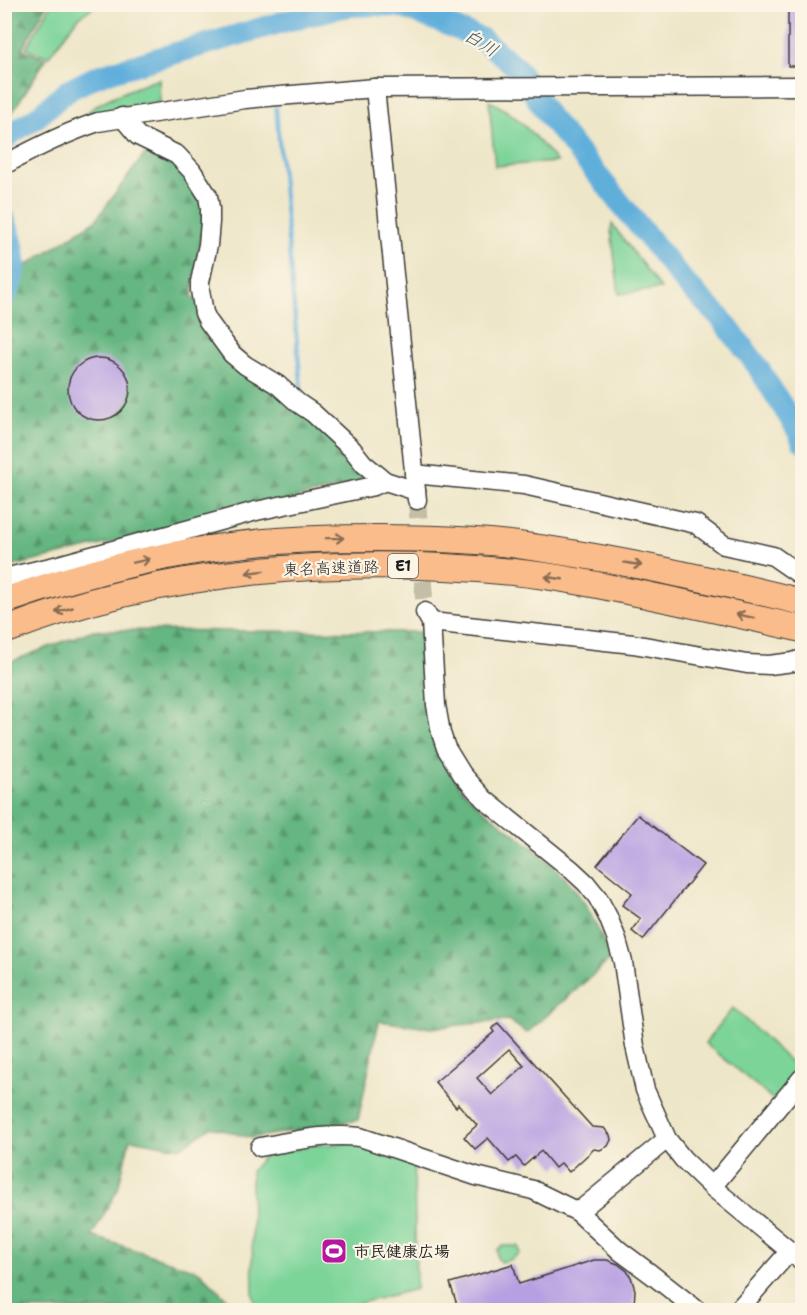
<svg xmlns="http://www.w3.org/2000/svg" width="807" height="1315" viewBox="0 0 807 1315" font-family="'Shantell Sans','Klee One',sans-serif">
	<defs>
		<pattern id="forest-firs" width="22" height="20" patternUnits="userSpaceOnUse" patternTransform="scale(1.5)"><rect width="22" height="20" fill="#65b681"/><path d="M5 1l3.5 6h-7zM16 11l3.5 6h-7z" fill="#529369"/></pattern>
	</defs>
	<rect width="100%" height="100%" fill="#fcf5e5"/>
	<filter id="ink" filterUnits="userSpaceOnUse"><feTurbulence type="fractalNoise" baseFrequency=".0167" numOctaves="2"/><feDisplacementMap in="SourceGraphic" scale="12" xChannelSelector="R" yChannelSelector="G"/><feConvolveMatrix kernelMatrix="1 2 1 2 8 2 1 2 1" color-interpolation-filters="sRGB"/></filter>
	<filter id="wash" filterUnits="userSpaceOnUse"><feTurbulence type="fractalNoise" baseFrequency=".008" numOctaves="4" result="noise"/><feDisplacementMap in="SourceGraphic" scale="24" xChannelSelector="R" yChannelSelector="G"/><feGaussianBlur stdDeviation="1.35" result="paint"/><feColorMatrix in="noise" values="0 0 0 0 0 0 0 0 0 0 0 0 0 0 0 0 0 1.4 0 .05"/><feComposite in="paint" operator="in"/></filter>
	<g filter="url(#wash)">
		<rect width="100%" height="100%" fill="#eee6c8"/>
		<g fill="#7cd499" stroke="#4c785a" stroke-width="1.5">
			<polygon points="51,5 96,5 78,18 48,57 26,48"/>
			<path d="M159,79L160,102L120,107L84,117C91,102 142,85 159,79Z"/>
			<path d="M489,101C517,113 537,139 557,162L495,166Z"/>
			<polygon points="612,224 661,289 619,294 611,230"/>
			<polygon points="733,1008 800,1071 775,1101 705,1043"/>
			<polygon points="353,1143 378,1145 414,1166 416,1289 333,1310 257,1310 253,1295 251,1171 264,1156 313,1145"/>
			<polygon points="502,1246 518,1246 520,1253 510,1260 501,1262 497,1258 497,1250"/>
		</g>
		<g fill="url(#forest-firs)" stroke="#40694e" stroke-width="1.5">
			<polygon points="5,4 47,5 22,49 46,59 5,124"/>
			<polygon points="162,152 175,158 206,205 192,296 278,395 317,424 366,473 364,482 5,568 4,301 16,274 24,267 95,221 144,155"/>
			<polygon points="93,630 420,632 437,740 446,767 462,789 481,808 535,849 570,883 587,907 612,958 527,1033 508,1020 431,1028 379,1021 358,1120 251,1138 211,1127 180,1148 130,1139 118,1189 92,1236 199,1271 238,1310 5,1310 5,664"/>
		</g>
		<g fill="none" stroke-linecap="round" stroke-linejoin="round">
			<g stroke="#61afdb" stroke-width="4">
				<polyline points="276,108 302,397"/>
				<polyline points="800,1241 802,1238"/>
			</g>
			<g stroke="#61afdb" stroke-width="22">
				<polyline points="4,141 11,134 37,117 67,91 97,76 286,21 329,10 350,6 380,5 400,7 420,14 482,39 516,67 550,118 605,184 686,284 720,317 756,364 799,433 802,441"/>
				<path d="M4,218C10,233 16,250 15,266C15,277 9,289 4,298"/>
			</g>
		</g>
		<g id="blocks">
			<g fill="#b7a0e2" fill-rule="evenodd">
				<rect x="788" y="4" width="14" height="62"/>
				<circle cx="99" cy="389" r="31"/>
				<polygon points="638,815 703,865 643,940 632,931 641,919 622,905 632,893 597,865"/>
				<path d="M498,1023L592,1127L604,1128L610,1135L611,1140L608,1146L600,1150L594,1149L569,1172L561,1163L555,1168L541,1151L524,1166L516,1157L509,1162L488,1138L475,1149L464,1137L477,1125L458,1104L456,1107L435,1082L494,1032L492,1029ZM509,1049L524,1066L492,1095L477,1078Z"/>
				<polygon points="594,1260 607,1260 618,1264 627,1271 631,1277 635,1290 634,1305 632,1311 459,1311 450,1283 513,1264 519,1284"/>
			</g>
		</g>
	</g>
	<g filter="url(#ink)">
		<use href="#blocks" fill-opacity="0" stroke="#3c3a36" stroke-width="1.5"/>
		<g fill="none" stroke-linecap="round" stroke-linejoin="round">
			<polyline stroke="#c4bea6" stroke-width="18" stroke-dasharray="18 9" stroke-linecap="butt" points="417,500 425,612"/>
			<g stroke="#3c3a36" stroke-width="21">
				<g id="minor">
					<polyline points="375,88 417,500"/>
					<polyline points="122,117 138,136 177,155 192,171 208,196 210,208 210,222 208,245 200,282 200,290 204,313 208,321 232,354 245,365 278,385 298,403 313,413 352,449 364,464 385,481 416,491"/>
					<path d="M4,165C35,148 65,133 98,122L245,99L375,88L802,86"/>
					<polyline points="414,474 524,485 696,524 724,545 773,556 802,576"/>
					<polyline points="4,578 55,566 256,511 374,486 385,481"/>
					<polyline points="425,612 431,622 436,705 441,733 446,748 462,774 484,799 572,870 586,883 598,898 608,917 616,937 623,962 635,1046 645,1090 667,1139 683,1159 712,1187 802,1261"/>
					<polyline points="431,622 633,644 747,664 769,665 793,662 802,659"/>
					<path d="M260,1147C294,1141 326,1133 360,1137L476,1176L533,1190L578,1212L620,1251L651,1274L697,1310"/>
					<polyline points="712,1187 802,1078"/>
					<polyline points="578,1212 667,1139"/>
					<polyline points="738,1310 790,1251"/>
				</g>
			</g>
			<g stroke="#3c3a36" stroke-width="28">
				<g id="highway">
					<path d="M4,601C89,571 176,550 265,542C302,539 340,538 378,538C424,538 472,539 518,545C614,558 709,579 802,602"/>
					<path d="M4,631C164,568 344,555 513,572C563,577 612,588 661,598C708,608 755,618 802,629"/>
				</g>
			</g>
			<use href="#minor" stroke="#fff" stroke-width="18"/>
			<use href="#highway" stroke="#f9bc8a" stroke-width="26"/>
		</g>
		<defs><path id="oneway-shaft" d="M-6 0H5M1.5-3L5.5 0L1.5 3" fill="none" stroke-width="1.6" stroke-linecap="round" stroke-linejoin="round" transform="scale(1.5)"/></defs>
		<g stroke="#8a6c53">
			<use href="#oneway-shaft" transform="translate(335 538) rotate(-1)"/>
			<use href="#oneway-shaft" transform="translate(141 561) rotate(-12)"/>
			<use href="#oneway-shaft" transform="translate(633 564) rotate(10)"/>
			<use href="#oneway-shaft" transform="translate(255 572) rotate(173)"/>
			<use href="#oneway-shaft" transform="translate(554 578) rotate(-172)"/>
			<use href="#oneway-shaft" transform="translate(64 610) rotate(164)"/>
			<use href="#oneway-shaft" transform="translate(745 616) rotate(-168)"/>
		</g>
	</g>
	<defs>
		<g id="stadium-square" transform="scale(1.35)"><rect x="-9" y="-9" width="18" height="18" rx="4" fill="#b5179e" stroke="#fcf5e5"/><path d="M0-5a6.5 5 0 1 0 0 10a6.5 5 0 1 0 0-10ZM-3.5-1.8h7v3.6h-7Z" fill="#fff"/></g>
	</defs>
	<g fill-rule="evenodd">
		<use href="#stadium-square" x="334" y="1251"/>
	</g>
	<g text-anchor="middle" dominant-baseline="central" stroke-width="4.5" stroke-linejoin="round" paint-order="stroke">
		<rect fill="#fcf5e5" stroke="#5f5d58" stroke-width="1.5" x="388" y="554" width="30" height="24" rx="4.5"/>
		<g font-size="15" font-weight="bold" fill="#1c1c1c">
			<text x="403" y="566">E1</text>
		</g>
		<g font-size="16" fill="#1c1c1c" stroke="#fcf5e5">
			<text transform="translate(331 568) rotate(-2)">東名高速道路</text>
		</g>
		<g font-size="16" font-weight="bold" fill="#1c1c1c" stroke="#fcf5e5" text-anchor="start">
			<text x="354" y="1251">市民健康広場</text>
		</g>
		<g font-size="18" font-style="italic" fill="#385768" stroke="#fcf5e5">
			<text transform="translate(481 43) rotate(31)">白川</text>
		</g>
	</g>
	<rect width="807" height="1315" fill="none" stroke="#fcf5e5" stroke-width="24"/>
</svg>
